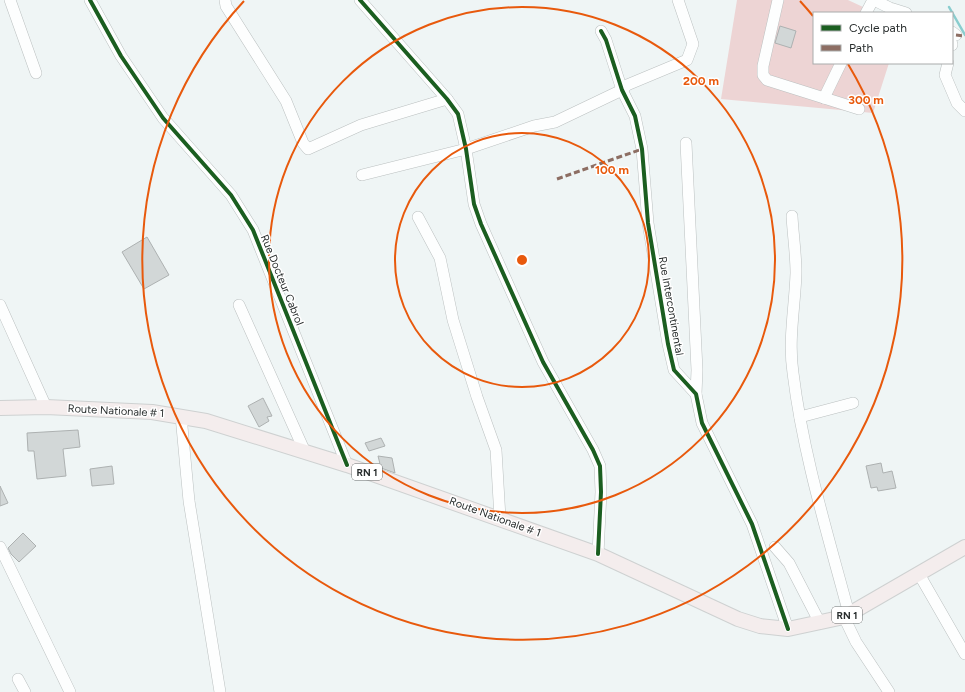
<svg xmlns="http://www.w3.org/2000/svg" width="965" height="692" viewBox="0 0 965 692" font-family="Figtree,sans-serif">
	<rect width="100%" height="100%" fill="#eff5f5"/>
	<polygon fill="#edd4d4" points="737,0 848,0 876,13 814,13 814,63 889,63 873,113 721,99"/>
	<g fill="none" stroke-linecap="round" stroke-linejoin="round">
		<polyline stroke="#89cdce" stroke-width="2.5" points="949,7 965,35"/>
	</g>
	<g fill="#d2d7d7" stroke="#adb1b1">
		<polygon points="780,26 796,31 791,48 775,43"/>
		<polygon points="147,237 169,275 144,289 122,252"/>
		<polygon points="263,398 272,416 267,417 269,421 259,427 248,406"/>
		<polygon points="78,430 80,447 63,449 66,476 37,479 34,451 28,451 27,433"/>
		<polygon points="381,438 385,446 369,451 365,443"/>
		<polygon points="378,456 392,458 395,473 381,468"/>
		<polygon points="881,463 883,473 892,471 896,488 878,491 877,487 871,488 866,466"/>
		<polygon points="112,466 114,484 92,486 90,469"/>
		<polygon points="0,486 8,503 0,506"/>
		<polygon points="23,533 36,546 19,562 11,554 8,548"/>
	</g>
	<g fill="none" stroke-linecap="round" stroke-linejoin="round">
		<g stroke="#bbc0c0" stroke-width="12">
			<g id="minor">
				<polyline points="10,0 36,73"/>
				<polyline points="90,0 121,56 163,118 231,195 253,230 347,465"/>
				<polyline points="225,0 226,6 286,101 303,143 308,149 361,125 447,99"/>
				<polyline points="360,0 447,99 458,114 466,149 474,204 481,224 543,362 593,450 600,466 601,492 598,554"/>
				<polyline points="778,0 763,66 763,75 767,80 859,109"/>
				<polyline points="874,0 890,8 906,13"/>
				<polyline points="866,13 873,0"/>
				<polyline points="601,31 606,40 622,90 635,116 642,149 648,223 668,344 674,370 696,394 702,423 752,524 788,629"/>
				<polyline points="952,32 956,35"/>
				<polyline points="952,45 952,44"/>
				<polyline points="948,63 945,75 957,103 965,111"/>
				<polyline points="824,98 841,63"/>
				<polyline points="686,143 697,370 696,394"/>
				<polyline points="362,175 466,149 534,126 555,122 622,90 627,85 687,60 693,44 678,0"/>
				<path d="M792,216C793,235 796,254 796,273C795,306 788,340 793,373C803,455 828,535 849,614"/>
				<polyline points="418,217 440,258 453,320 477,397 496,450 500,518"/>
				<polyline points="0,305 46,407"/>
				<polyline points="239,305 305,452"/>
				<polyline points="181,416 189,501 220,692"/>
				<polyline points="800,417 853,403"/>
				<polyline points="0,547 70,692"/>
				<polyline points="775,547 789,563 820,623"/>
				<polyline points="919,574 965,654"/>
				<polyline points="844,617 856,642 889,692"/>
				<polyline points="18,679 25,692"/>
			</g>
		</g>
		<g stroke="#ced1d1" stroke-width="16">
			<polyline id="major" points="0,408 46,407 152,412 206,421 347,465 598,554 738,619 760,626 788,629 844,617 965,547"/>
		</g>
		<use href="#minor" stroke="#fdfefe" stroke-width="11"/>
		<use href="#major" stroke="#f4eded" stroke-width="14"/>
		<g stroke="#8d6e63" stroke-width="3" stroke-dasharray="6 3" stroke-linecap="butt">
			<polyline points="956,35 965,36"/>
			<polyline points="557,179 642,149"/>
		</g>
		<g stroke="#fff" stroke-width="6">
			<g id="cycleway">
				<polyline points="90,0 121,56 163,118 231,195 253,230 347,465"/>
				<polyline points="360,0 447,99 458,114 466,149 474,204 481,224 543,362 593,450 600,466 601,492 598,554"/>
				<polyline points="601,31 606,40 622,90 635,116 642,149 648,223 668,344 674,370 696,394 702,423 752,524 788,629"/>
			</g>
		</g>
		<use href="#cycleway" stroke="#1b5e20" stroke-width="4"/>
	</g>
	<g fill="none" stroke="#e8590c" stroke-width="2">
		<circle cx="522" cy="260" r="127"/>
		<circle cx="522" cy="260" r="253"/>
		<path d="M800 1A380 380 0 0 1 813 16M848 64A380 380 0 1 1 244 1"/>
	</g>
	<g text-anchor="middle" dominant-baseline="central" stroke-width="3" stroke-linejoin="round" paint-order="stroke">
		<g fill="#fff" stroke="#686c6c" stroke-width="1">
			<rect x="352" y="464" width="30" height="16" rx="3"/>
			<rect x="832" y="607" width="30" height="16" rx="3"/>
		</g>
		<g font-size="10" font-weight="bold" fill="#282d2d">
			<text x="367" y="472">RN 1</text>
			<text x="847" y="615">RN 1</text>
		</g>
		<g font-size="11" fill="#282d2d" stroke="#fff">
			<text transform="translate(282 280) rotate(68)">Rue Docteur Cabrol</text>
			<text transform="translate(671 306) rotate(80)">Rue Intercontinental</text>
			<text transform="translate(116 411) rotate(3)">Route Nationale # 1</text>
			<text transform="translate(495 517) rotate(20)">Route Nationale # 1</text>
		</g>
	</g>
	<circle cx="522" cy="260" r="6" fill="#e8590c" stroke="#fff" stroke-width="2"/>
	<g font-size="12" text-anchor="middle" font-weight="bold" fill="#e8590c" stroke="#fff" stroke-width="3" stroke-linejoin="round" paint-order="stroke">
		<text x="701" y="85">200 m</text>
		<text x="866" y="104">300 m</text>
		<text x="612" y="174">100 m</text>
	</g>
	<rect x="813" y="12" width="140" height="52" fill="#ffffff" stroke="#a9abab"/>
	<rect x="821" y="25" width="20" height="6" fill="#1b5e20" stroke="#a9abab"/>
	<text x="849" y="32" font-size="12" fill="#282d2d">Cycle path</text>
	<rect x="821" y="45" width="20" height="6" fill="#8d6e63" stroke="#a9abab"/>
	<text x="849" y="52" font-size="12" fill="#282d2d">Path</text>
</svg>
